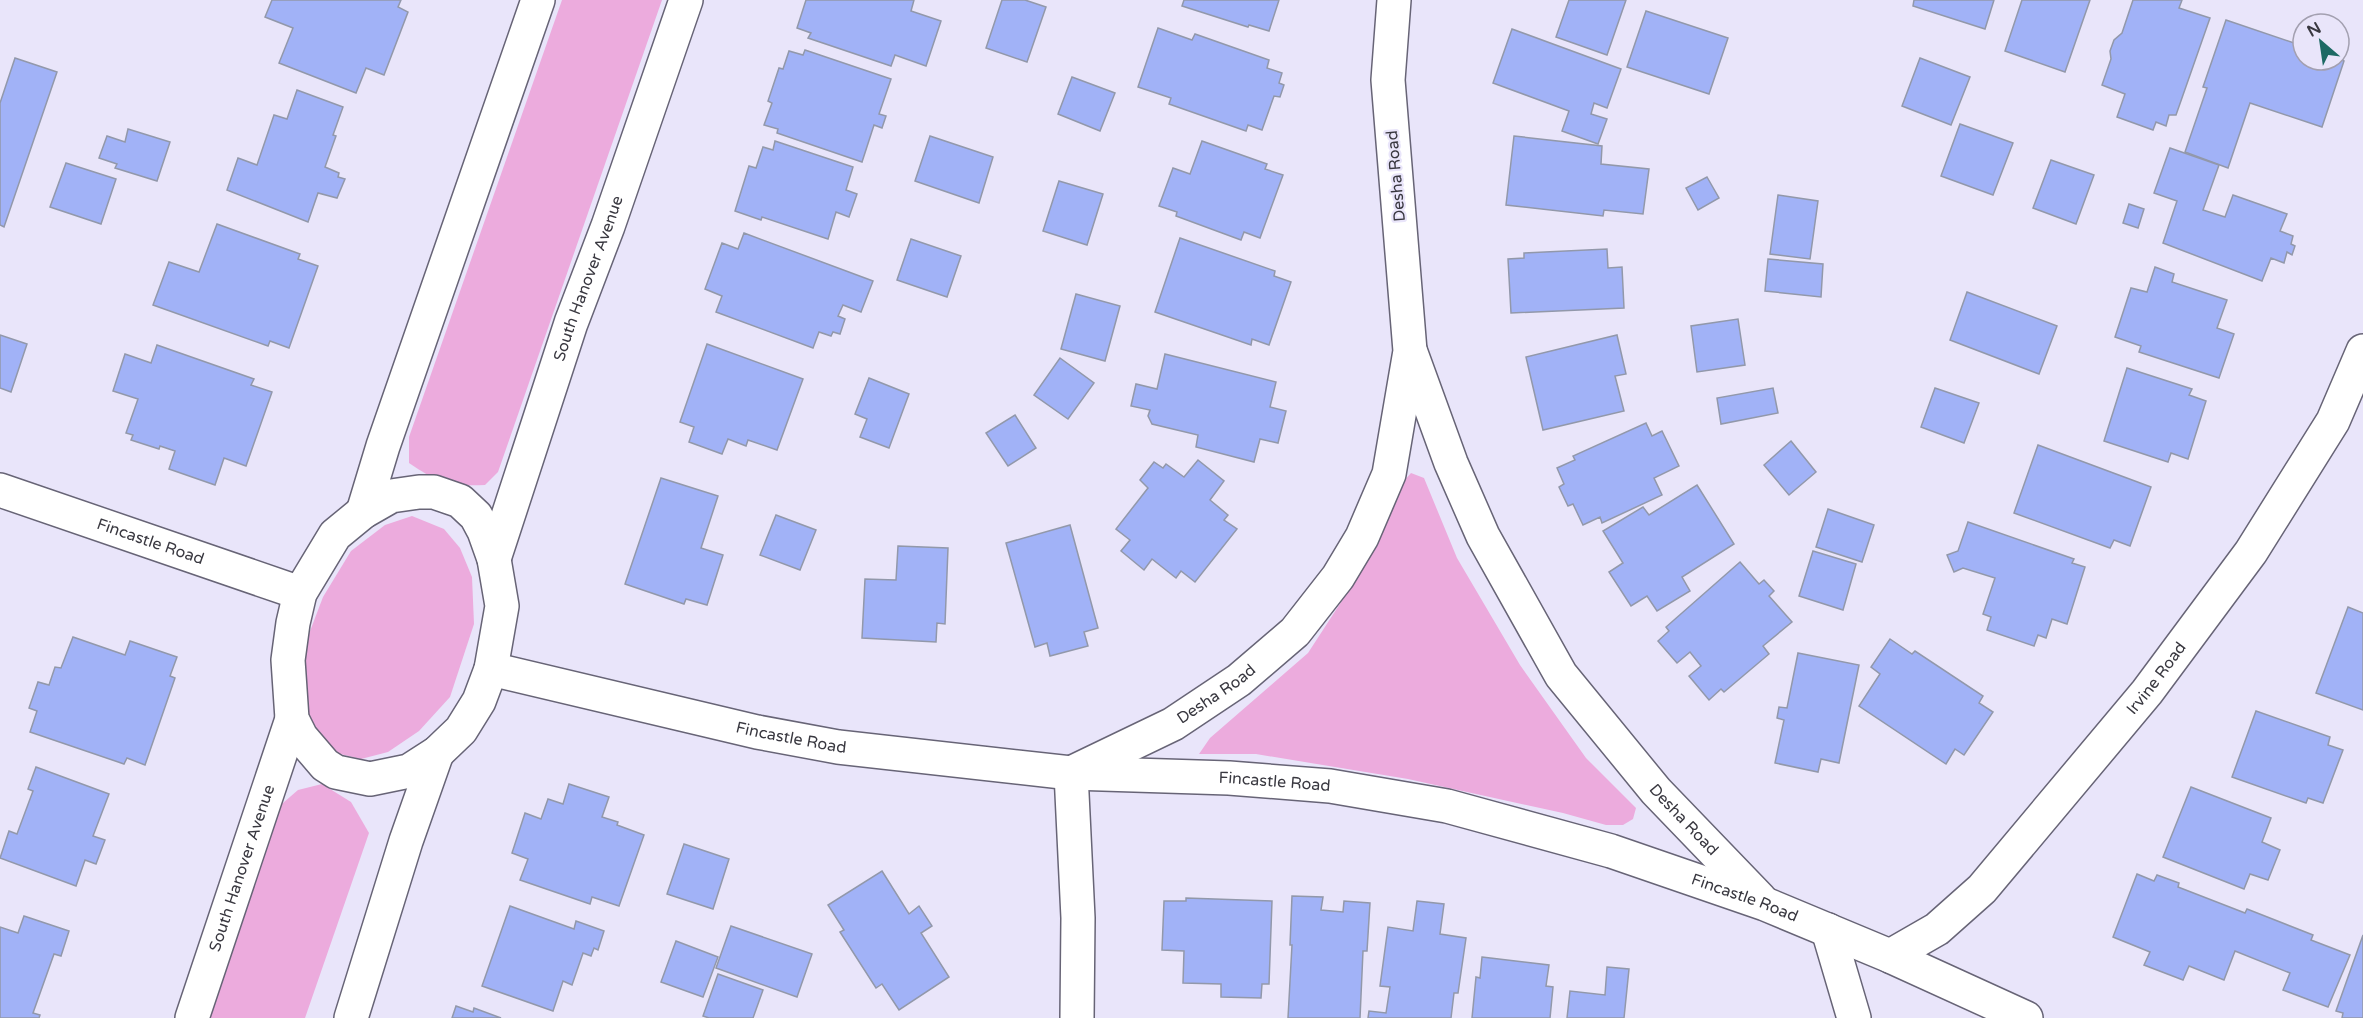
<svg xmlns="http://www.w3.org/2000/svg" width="2363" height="1018" viewBox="0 0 2363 1018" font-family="'Varela Round',sans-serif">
	<rect width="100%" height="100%" fill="#e9e5fa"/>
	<g fill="#ecabdd">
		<path d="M562,0H662L498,472L485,485C448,486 440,484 409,463V437Z"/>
		<polygon points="1411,473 1424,478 1457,558 1520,665 1586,758 1636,808 1633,819 1623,825 1606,825 1563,813 1408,779 1256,754 1199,754 1210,738 1308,653 1371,556 1403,482"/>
		<polygon points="412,516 444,529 460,548 472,577 474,624 450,697 419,731 388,752 361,759 336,753 313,729 303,697 304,647 323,597 351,551 385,525"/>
		<polygon points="322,784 351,802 369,833 305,1018 204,1018 276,809 298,790"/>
	</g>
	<g fill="#a1b2f7" stroke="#9298aa" stroke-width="1.5">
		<polygon points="272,0 401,0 398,7 408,12 384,75 366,68 356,93 279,63 293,28 265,17"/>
		<polygon points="806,0 914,0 911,11 941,21 926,66 895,55 891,66 808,38 811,33 797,28"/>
		<polygon points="1002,0 1025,0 1046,7 1027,62 986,48"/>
		<polygon points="1184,0 1279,0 1269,31 1249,25 1248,27 1182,6"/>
		<polygon points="1569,0 1626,0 1607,55 1556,37"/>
		<polygon points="1914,0 1994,0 1985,29 1913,6"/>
		<polygon points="2022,0 2090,0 2065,72 2005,51"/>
		<polygon points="2133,0 2182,0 2179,8 2210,18 2176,115 2169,115 2166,126 2156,122 2153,130 2117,117 2125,94 2102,85 2111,59 2110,51 2114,40 2122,33"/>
		<polygon points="1646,11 1728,38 1709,94 1627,67"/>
		<polygon points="2226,20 2303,46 2303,60 2339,59 2344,61 2322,127 2250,103 2228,168 2185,152 2207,88 2203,87"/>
		<polygon points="1158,28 1192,40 1195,34 1269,60 1267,68 1282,73 1279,83 1284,85 1280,97 1274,96 1262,130 1248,125 1246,131 1169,104 1171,98 1138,87"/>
		<polygon points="1512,29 1621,69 1607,108 1594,103 1591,114 1607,119 1598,144 1562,131 1569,111 1493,83"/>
		<polygon points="805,50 891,79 879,114 886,116 882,128 874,125 862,162 777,133 778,129 764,125 772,103 768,101 779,68 783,69 789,51 803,55"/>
		<polygon points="15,58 57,72 4,227 0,225 0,103"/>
		<polygon points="1920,58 1970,77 1951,125 1902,106"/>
		<polygon points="1072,77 1115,93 1100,131 1058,114"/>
		<polygon points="297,90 343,107 333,135 336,136 325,167 339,173 338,177 345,179 337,198 318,193 308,222 227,190 238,158 257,165 274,115 287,119"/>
		<polygon points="1960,124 2013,143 1993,195 1941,176"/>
		<polygon points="128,129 170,142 157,181 115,168 117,164 99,158 107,136 125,142"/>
		<polygon points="930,136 993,157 979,203 915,181"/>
		<polygon points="1514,136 1602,146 1601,164 1649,169 1643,214 1604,210 1603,216 1506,205"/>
		<polygon points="775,141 853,167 846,190 857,194 849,217 836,212 828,239 762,217 761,220 735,211 749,166 756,168 763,147 773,150"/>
		<polygon points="1202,141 1267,164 1265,169 1283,175 1260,238 1244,232 1241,240 1176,216 1177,212 1159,206 1173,168 1190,174"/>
		<polygon points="2170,148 2219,165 2203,210 2225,217 2233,195 2287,214 2280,231 2293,236 2291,244 2295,246 2292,255 2287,252 2284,263 2271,258 2262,281 2163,243 2177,201 2154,193"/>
		<polygon points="2051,160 2094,175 2076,224 2033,208"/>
		<polygon points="66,163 116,179 101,224 50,207"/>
		<polygon points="1707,177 1719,198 1698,210 1686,188"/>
		<polygon points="1059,181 1103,194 1087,245 1043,231"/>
		<polygon points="1778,195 1818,201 1810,259 1770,254"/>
		<polygon points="2129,204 2144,209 2138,228 2123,223"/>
		<polygon points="217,224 300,254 298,259 318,266 289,348 270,341 268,346 153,305 169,262 199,272"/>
		<polygon points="744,233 873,281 861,312 843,305 838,316 845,319 840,334 833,332 831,336 819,332 813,348 716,312 722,296 705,289 722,243 738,249"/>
		<polygon points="1180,238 1275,271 1274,276 1291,282 1269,345 1252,339 1251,345 1155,312"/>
		<polygon points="911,239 961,256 947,297 897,280"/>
		<polygon points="1607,249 1608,268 1622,267 1624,308 1511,313 1508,259 1524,258 1524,253"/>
		<polygon points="1768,259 1823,264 1821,297 1765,291"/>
		<polygon points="2155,267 2174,274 2172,282 2227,300 2217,328 2234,334 2219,378 2139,352 2141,346 2115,337 2131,288 2147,292"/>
		<polygon points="1967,292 2057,326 2039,374 1950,340"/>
		<polygon points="1076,294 1120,306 1105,361 1061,349"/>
		<polygon points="1738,319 1745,365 1697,372 1691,326"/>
		<polygon points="0,335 27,344 11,392 0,388"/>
		<polygon points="1617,335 1626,374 1615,376 1624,411 1543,430 1526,357"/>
		<polygon points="707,344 803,379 777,450 748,440 746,446 728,439 722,454 689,442 694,427 680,422"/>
		<polygon points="157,345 254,379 251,385 272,392 246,466 224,458 215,485 169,469 175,451 160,446 159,449 131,440 133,435 126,433 138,399 113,391 125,354 151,363"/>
		<polygon points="1165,354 1276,382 1270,407 1286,411 1278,443 1260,439 1254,462 1196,447 1198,435 1152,424 1148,416 1150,410 1131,406 1136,384 1157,389"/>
		<polygon points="1060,358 1094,383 1068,419 1034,395"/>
		<polygon points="2127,368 2192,389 2189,395 2206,401 2188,459 2171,453 2168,462 2104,441"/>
		<polygon points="869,378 909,394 889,448 860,437 867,419 855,414"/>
		<polygon points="1773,388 1778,413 1721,424 1717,398"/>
		<polygon points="1935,388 1979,403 1964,443 1921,427"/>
		<polygon points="1015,415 1036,448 1008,466 986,433"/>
		<polygon points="1646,423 1652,436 1662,431 1679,466 1654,478 1662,495 1602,523 1600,517 1583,525 1573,504 1568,506 1559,487 1564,484 1557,468 1575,460 1573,456"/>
		<polygon points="1791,441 1816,472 1789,495 1764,465"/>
		<polygon points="2038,445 2151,487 2130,546 2114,540 2110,548 2014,513"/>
		<polygon points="1198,460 1224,481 1210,500 1228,515 1224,520 1237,529 1195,582 1181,571 1176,578 1152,559 1144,570 1121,551 1130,540 1116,529 1148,488 1140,480 1154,462 1163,468 1166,464 1184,477"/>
		<polygon points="661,478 718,496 701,548 723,555 707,605 686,599 684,604 625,584"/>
		<polygon points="1697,485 1734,544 1682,577 1690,591 1657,611 1647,596 1631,606 1609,572 1623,563 1603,531 1643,507 1649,515"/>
		<polygon points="1828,509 1874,525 1862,562 1816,547"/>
		<polygon points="776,515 816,530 800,570 760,555"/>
		<polygon points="1968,522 2074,559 2072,563 2085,567 2067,624 2052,619 2046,638 2038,635 2034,646 1987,630 1991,617 1983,614 1995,578 1963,568 1954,572 1947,555 1958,551"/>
		<polygon points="1070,525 1098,628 1084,632 1088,646 1050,656 1047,643 1035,647 1006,543"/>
		<polygon points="898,546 948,548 945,624 937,623 936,642 862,638 865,579 896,580"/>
		<polygon points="1813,551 1856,564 1843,610 1799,596"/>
		<polygon points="1740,562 1759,584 1764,580 1774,591 1769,596 1792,622 1763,646 1769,654 1724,692 1721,689 1709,700 1689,676 1701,666 1690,652 1677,663 1658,641 1669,631 1666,627"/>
		<polygon points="2348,607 2363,613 2363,710 2316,693"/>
		<polygon points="73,637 125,655 130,641 177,657 170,676 175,678 145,765 127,758 124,764 30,732 37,711 29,708 38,682 49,685 55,667 61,668"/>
		<polygon points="1890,639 1912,654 1915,651 1983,696 1979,703 1993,712 1964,755 1955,749 1946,764 1859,706 1880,674 1871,667"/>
		<polygon points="1798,653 1859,665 1839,763 1821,759 1818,772 1775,763 1784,720 1777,718 1779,707 1787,708"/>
		<polygon points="2256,711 2330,737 2328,745 2343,750 2323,803 2308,798 2306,803 2232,777"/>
		<polygon points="36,767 109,794 93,836 105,840 96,864 85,860 76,886 0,858 9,831 17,834 33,791 28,789"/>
		<polygon points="569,784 609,797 602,817 618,822 617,825 644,835 619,906 592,897 590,904 520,880 528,859 512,853 525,813 541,819 548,799 563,804"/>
		<polygon points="2191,787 2271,818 2262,842 2280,850 2268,880 2250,874 2244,889 2163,857"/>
		<polygon points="684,844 729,859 713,909 667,894"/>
		<polygon points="882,871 909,914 919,906 932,926 921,933 949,977 899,1010 882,984 876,988 840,932 844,930 828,905"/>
		<polygon points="2137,874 2154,881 2157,875 2179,883 2178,887 2245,913 2247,909 2313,935 2311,940 2350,955 2328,1007 2283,990 2290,973 2235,951 2224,980 2189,966 2183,980 2144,965 2150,952 2113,937"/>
		<polygon points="1292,896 1323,897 1321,910 1343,912 1344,901 1370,903 1367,951 1363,951 1360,1018 1288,1018 1292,945 1290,945"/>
		<polygon points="1186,898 1272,901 1269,984 1262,984 1261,998 1221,997 1221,984 1183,983 1184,951 1162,950 1164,901 1186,901"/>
		<polygon points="1417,901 1444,904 1440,934 1466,938 1458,993 1454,993 1451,1018 1368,1018 1369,1011 1386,1013 1390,987 1380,986 1388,927 1413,931"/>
		<polygon points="510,906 574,929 576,921 604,931 598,950 594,948 591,956 583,953 572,985 563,981 553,1011 482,986"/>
		<polygon points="24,916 69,931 61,956 54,954 33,1013 40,1015 39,1018 0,1018 0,927 18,933"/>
		<polygon points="731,926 812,954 797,997 716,968"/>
		<polygon points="2363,935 2363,1018 2342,1018 2343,1013 2336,1011"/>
		<polygon points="676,941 718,957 703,997 661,982"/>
		<polygon points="1482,957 1549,965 1546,986 1553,987 1550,1018 1472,1018 1476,977 1480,978"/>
		<polygon points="1607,967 1629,969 1624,1018 1567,1018 1570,991 1605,995"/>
		<polygon points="718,974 763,990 753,1018 709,1018 703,1016"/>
		<polygon points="456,1006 473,1012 474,1008 501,1018 452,1018"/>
	</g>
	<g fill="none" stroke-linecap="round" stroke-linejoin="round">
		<g stroke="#676476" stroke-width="36">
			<g id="street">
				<path id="s1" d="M1411,353L1451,463L1483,536L1561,675L1656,791L1760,899"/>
				<path id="s2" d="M0,490L300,593"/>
				<polygon points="419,492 434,492 460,501 476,516 484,531 494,559 502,606 491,669 479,701 461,730 437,753 409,771 370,779 336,772 325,765 301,737 292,719 288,660 293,623 300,593 335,535 363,512 391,496"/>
				<polyline points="363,512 383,446 538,0"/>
				<path id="s3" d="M494,559L571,323L608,226L686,0"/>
				<path id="s4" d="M491,669L757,732L838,747L1071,773L1229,778L1330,786L1447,806L1611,851L1765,904L1890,956L2026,1018"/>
				<polyline points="1828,930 1854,1018"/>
				<path id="s5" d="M1890,956L1937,929L1982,889L2147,692L2251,552L2333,421L2363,351"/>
				<path id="s6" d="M192,1018L292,719"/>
				<polyline points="351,1018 406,841 437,753"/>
				<path id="s7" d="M1077,1018L1078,918L1071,773L1173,724L1239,680L1295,632L1338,577L1362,537L1389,474L1410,351L1388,80L1394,0"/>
			</g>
		</g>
		<use href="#street" stroke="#fff" stroke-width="33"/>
	</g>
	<g text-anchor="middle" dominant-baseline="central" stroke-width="4.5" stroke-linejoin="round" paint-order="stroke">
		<g font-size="16" fill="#393840" stroke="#e9e5fa">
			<text transform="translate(1396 176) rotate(-95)">Desha Road</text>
			<text stroke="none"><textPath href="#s3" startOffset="296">South Hanover Avenue</textPath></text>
			<text stroke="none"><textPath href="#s2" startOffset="159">Fincastle Road</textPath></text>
			<text stroke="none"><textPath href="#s5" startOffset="388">Irvine Road</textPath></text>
			<text stroke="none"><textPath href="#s7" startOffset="411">Desha Road</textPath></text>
			<text stroke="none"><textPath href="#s4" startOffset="308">Fincastle Road</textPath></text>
			<text stroke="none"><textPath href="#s4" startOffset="794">Fincastle Road</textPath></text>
			<text stroke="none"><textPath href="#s1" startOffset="546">Desha Road</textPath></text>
			<text stroke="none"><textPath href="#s6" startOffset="158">South Hanover Avenue</textPath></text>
			<text stroke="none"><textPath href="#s4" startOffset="1280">Fincastle Road</textPath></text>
		</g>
	</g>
	<g transform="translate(2321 42) rotate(331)"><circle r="28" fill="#e9e5fa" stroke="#a3a0b0" stroke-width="1.5"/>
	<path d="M0-4.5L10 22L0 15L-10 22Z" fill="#1d6964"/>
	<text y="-9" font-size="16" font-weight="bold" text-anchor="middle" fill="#393840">N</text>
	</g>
</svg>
